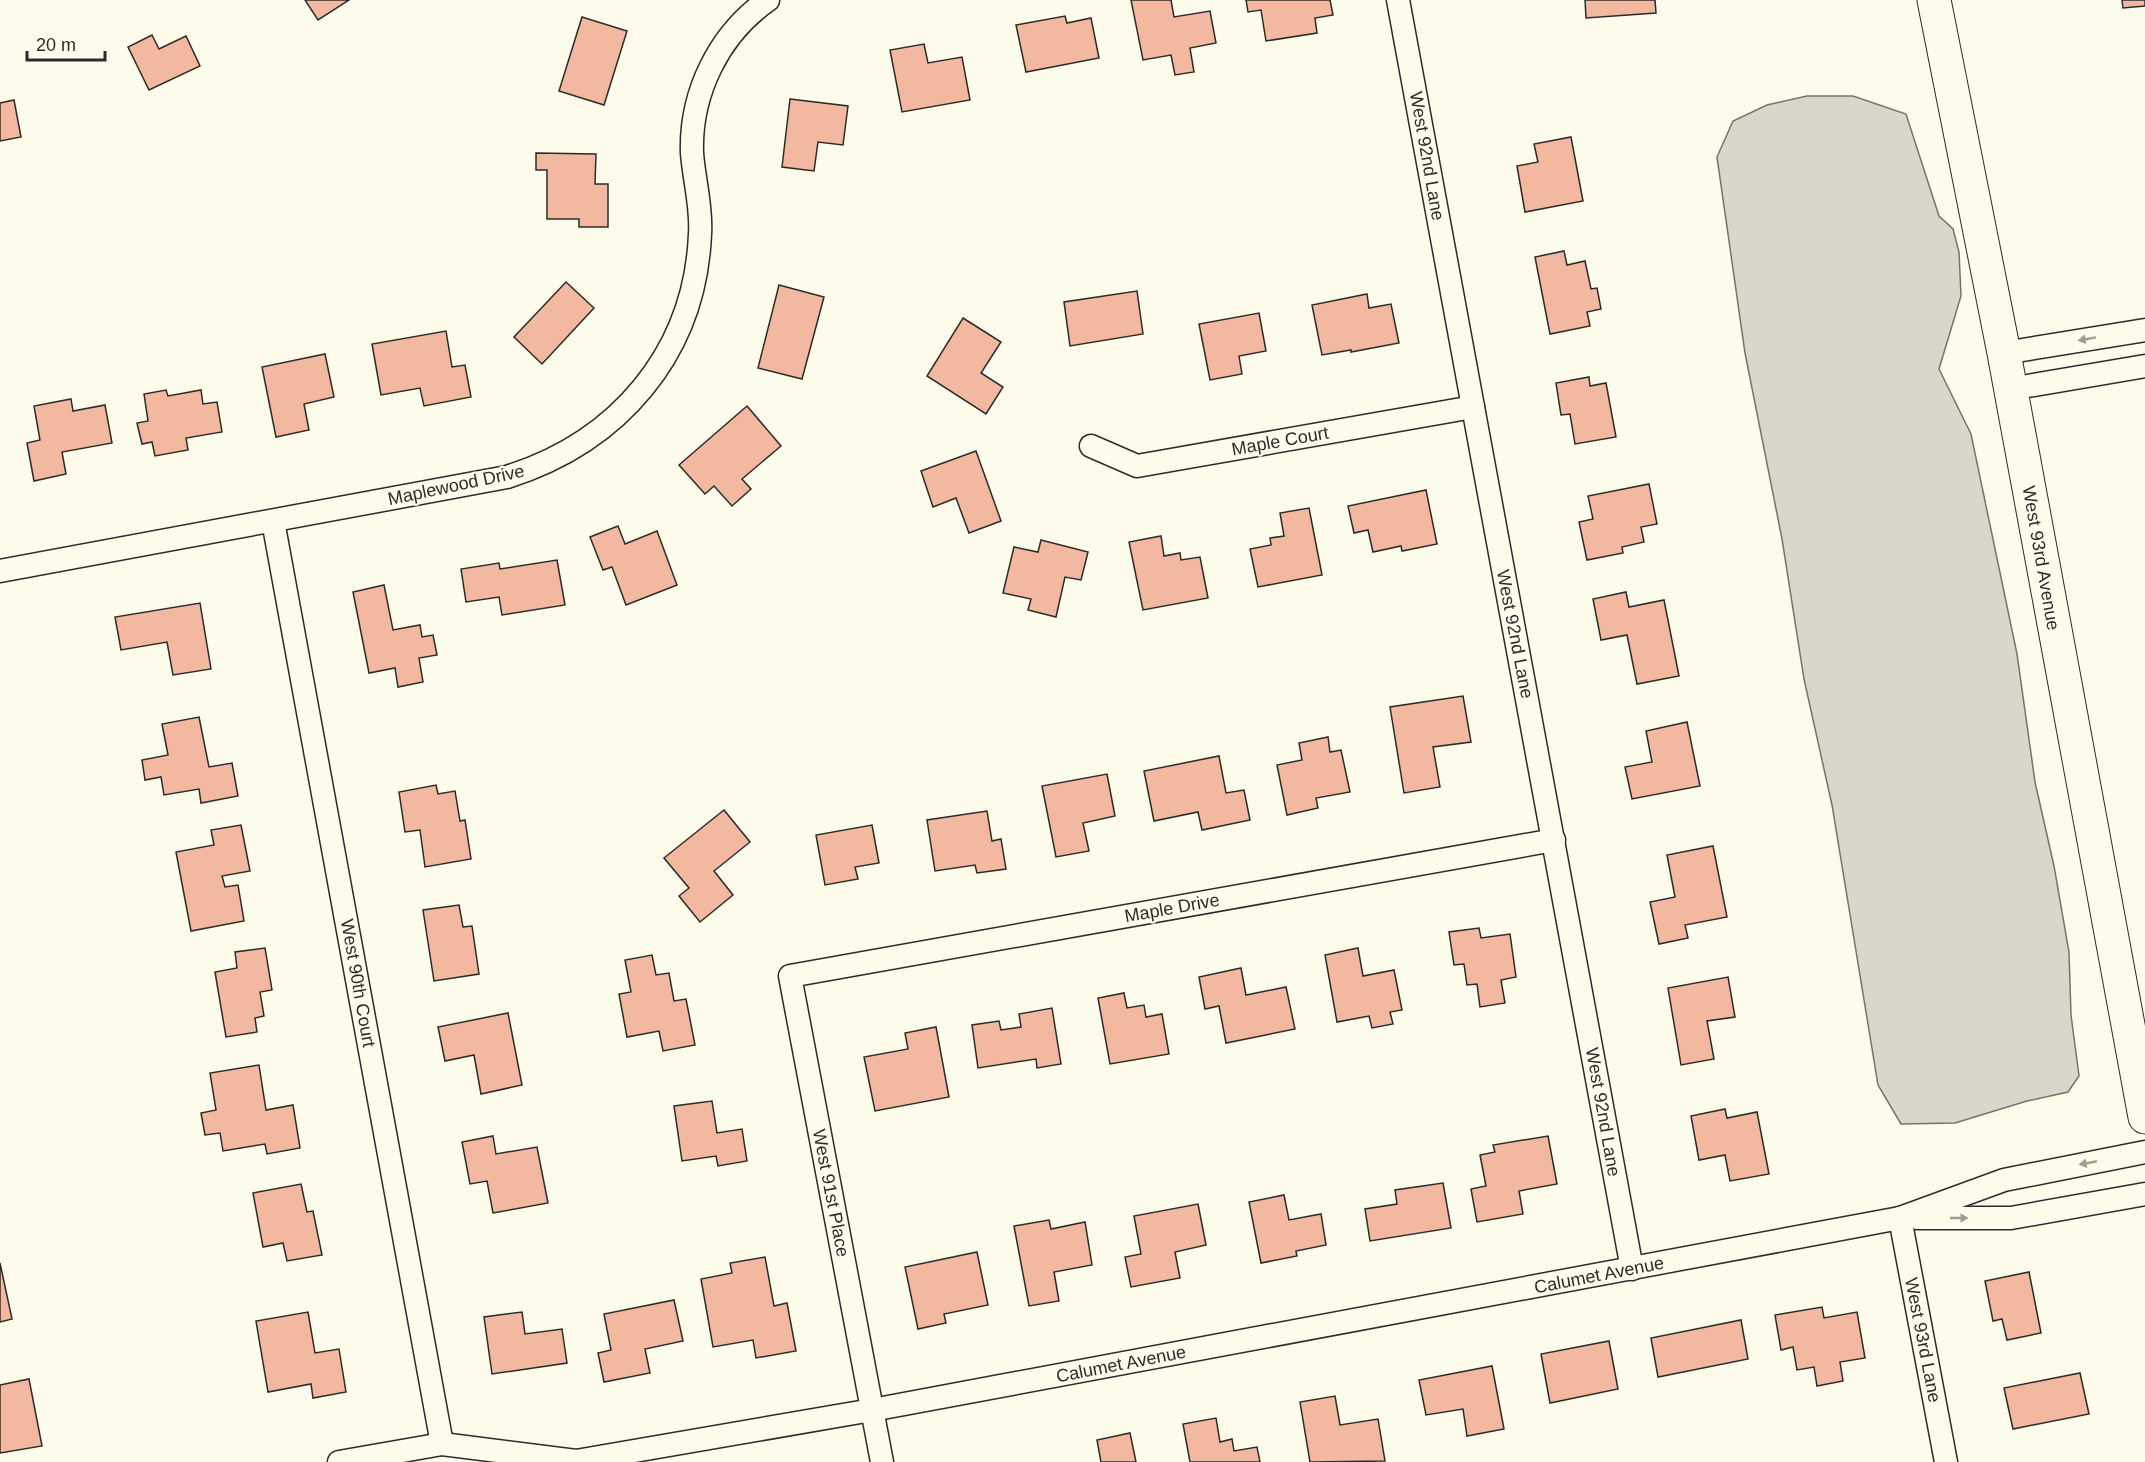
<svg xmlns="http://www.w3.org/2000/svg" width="2145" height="1462" viewBox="0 0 2145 1462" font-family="Helvetica,sans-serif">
	<rect width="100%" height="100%" fill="#fdfbea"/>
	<polygon fill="#d8d7c9" stroke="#74746e" stroke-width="1.5" points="1807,96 1853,96 1906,114 1939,216 1953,229 1959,252 1961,296 1939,369 1971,434 2017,654 2035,782 2054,866 2069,952 2071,1015 2079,1076 2068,1092 2027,1101 1955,1123 1901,1124 1878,1085 1832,805 1804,679 1782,539 1745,353 1717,157 1733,121 1767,105"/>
	<g fill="#f2b8a0" stroke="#2b2b2b" stroke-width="1.5">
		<polygon points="305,0 349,0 318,20"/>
		<polygon points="1131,0 1171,0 1174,17 1210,11 1216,43 1190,48 1194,72 1175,75 1171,55 1143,60"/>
		<polygon points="1246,0 1330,0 1333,15 1315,18 1317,33 1266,41 1261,10 1248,12"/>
		<polygon points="1585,0 1655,0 1656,13 1586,18"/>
		<polygon points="2122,0 2145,0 2145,6 2123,8"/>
		<polygon points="1065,16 1067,23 1091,18 1099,58 1026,72 1016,25"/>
		<polygon points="582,17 627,31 604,105 559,91"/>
		<polygon points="152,35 159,49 186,36 200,66 149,90 128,47"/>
		<polygon points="924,44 928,63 962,57 970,100 902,112 890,50"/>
		<polygon points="790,99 848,106 843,145 818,142 814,171 782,167"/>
		<polygon points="14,100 21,137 0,141 0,103"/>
		<polygon points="1571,137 1583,201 1525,212 1517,166 1538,162 1534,144"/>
		<polygon points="536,153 596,154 595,184 608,184 608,227 579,227 579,219 547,219 547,170 536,170"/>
		<polygon points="1564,251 1567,265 1585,261 1591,289 1597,288 1601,309 1587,312 1590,326 1550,334 1535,257"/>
		<polygon points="566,282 594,308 542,364 514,337"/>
		<polygon points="779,285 824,297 802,379 758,368"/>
		<polygon points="1137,291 1143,334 1070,346 1064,302"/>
		<polygon points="1367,294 1369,308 1391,304 1399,343 1351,352 1351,350 1322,355 1312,305"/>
		<polygon points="1259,313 1266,351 1239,356 1242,374 1210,380 1199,324"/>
		<polygon points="963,318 1001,342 981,373 1003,387 986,414 927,376"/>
		<polygon points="446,331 452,367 465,365 471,397 424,406 420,388 381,395 372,344"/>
		<polygon points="325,354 334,397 304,404 309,430 276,437 262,367"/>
		<polygon points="1589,377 1590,386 1606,383 1616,437 1575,444 1570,414 1561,415 1556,383"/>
		<polygon points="166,390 168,396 201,390 203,404 217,402 222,432 186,438 188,450 155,456 152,442 142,444 137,423 148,421 144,394"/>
		<polygon points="71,399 73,411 105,405 112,443 62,452 66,474 34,481 27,443 40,440 34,406"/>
		<polygon points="747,406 781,446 742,479 751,489 732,506 714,486 705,494 679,465"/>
		<polygon points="976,451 1001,521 969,533 956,498 933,507 921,471"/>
		<polygon points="1649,484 1657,524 1641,527 1644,542 1622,547 1623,553 1587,560 1579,522 1593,519 1588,496"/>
		<polygon points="1426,490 1437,544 1402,551 1401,546 1373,552 1368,530 1354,533 1348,506"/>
		<polygon points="1309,508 1322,575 1258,587 1250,549 1271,545 1270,538 1284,536 1280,513"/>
		<polygon points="618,526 625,544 657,531 677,585 626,605 612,567 603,570 590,537"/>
		<polygon points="1161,536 1164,556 1180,553 1181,560 1200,557 1208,598 1143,610 1129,542"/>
		<polygon points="1041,540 1088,552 1081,580 1065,577 1056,617 1028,610 1031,599 1003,593 1014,547 1038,552"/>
		<polygon points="557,560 565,605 502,615 499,597 466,602 461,569 499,563 500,569"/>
		<polygon points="384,585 393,630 420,625 422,637 433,635 437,655 419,658 423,682 398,687 395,668 369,673 353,592"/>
		<polygon points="1626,592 1629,607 1664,600 1679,676 1637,684 1627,635 1601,640 1593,599"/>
		<polygon points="200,603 211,669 173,675 167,642 121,650 115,617"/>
		<polygon points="1463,696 1471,742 1433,747 1440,787 1404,793 1390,707"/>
		<polygon points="199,717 209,767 232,763 238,796 201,803 199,789 164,795 161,777 145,780 142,760 168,755 162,724"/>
		<polygon points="1687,722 1700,786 1632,799 1625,767 1652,762 1646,731"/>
		<polygon points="1328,737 1330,752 1341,750 1350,792 1316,798 1318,808 1287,815 1277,765 1302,760 1299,743"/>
		<polygon points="1219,756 1226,793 1244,790 1250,820 1202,830 1198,812 1154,821 1144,771"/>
		<polygon points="1107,774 1115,816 1083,823 1089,851 1056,857 1042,786"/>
		<polygon points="436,785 438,794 455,791 460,821 465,820 471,859 425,867 420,830 405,832 399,792"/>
		<polygon points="724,810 750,842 714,871 733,895 700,922 679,896 689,888 664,858"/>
		<polygon points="987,811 992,841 1001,839 1006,869 977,873 975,865 935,871 927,820"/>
		<polygon points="241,825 250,871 222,876 225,887 238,885 244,921 191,931 176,852 214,845 211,830"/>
		<polygon points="872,825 879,863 855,867 858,879 825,885 816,835"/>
		<polygon points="1713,846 1727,917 1685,925 1688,938 1659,944 1650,902 1675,897 1667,855"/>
		<polygon points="459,905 463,927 472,926 479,974 434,981 423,910"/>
		<polygon points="1479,928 1481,938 1510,934 1516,977 1501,980 1505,1003 1480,1007 1477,984 1467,985 1464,964 1454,965 1449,932"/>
		<polygon points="265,948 272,990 260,992 264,1016 255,1018 257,1032 226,1037 215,972 237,968 235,952"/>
		<polygon points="1358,948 1363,976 1394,970 1402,1010 1390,1012 1393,1024 1372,1028 1369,1016 1337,1022 1325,955"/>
		<polygon points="652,955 656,975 669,973 674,1001 686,999 695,1045 663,1051 659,1031 627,1037 619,994 631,992 625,960"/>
		<polygon points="1241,968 1246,995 1286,987 1295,1029 1226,1043 1219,1006 1205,1009 1199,977"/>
		<polygon points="1728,977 1735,1017 1707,1021 1714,1059 1681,1065 1668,988"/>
		<polygon points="1124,993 1127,1008 1144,1005 1146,1017 1162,1014 1169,1054 1110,1064 1098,998"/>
		<polygon points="1052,1008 1061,1064 1037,1068 1036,1059 978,1068 972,1025 999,1021 1001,1030 1021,1027 1019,1014"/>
		<polygon points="508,1013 522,1085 481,1094 474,1055 445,1061 438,1027"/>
		<polygon points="936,1027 949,1097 875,1111 864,1057 908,1049 905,1033"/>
		<polygon points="259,1065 266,1110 293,1105 300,1148 267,1154 265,1144 223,1151 220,1133 205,1135 201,1113 216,1110 210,1073"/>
		<polygon points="712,1101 717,1133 742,1129 747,1161 718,1166 716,1156 682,1161 674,1106"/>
		<polygon points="1725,1109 1727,1118 1757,1112 1769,1174 1730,1181 1725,1155 1699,1160 1691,1116"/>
		<polygon points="493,1136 496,1154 537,1147 548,1203 493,1213 487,1181 470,1184 462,1142"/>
		<polygon points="1548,1136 1557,1184 1519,1191 1523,1214 1477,1222 1471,1189 1486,1186 1480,1155 1495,1152 1493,1145"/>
		<polygon points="1443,1183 1451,1228 1370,1241 1365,1209 1397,1204 1395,1190"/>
		<polygon points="301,1184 307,1212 313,1211 322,1255 287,1261 283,1243 263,1247 253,1193"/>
		<polygon points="1284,1195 1289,1220 1321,1214 1326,1245 1296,1251 1297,1256 1261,1263 1249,1202"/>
		<polygon points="1198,1204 1206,1245 1175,1252 1180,1278 1131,1287 1125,1257 1141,1254 1134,1216"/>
		<polygon points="1049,1220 1051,1229 1085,1222 1092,1265 1054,1272 1059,1301 1029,1306 1014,1226"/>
		<polygon points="977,1252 988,1305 944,1314 946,1323 918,1329 905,1267"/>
		<polygon points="765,1257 774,1306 787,1303 796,1351 756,1358 753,1340 713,1347 701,1279 732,1273 730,1263"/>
		<polygon points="0,1263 12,1319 0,1322"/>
		<polygon points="2029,1272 2041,1333 2007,1340 2002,1319 1993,1321 1985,1281"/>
		<polygon points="674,1300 683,1341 645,1349 650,1373 604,1382 598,1353 611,1350 604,1314"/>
		<polygon points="1822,1307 1824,1318 1857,1312 1865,1358 1840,1362 1843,1381 1817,1386 1814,1367 1797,1370 1793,1347 1781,1350 1775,1315"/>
		<polygon points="308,1312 315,1353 339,1349 346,1392 313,1398 311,1384 268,1392 256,1321"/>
		<polygon points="522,1312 525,1334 562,1329 567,1363 492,1374 484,1317"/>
		<polygon points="1741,1320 1748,1359 1658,1377 1651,1338"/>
		<polygon points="1609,1341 1618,1389 1550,1403 1541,1354"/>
		<polygon points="1492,1366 1504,1429 1467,1436 1463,1409 1426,1415 1419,1380"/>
		<polygon points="2080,1373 2089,1414 2013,1429 2004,1388"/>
		<polygon points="29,1379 42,1446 0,1453 0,1385"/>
		<polygon points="1335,1396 1340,1425 1378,1419 1385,1461 1310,1462 1300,1402"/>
		<polygon points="1216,1418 1220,1442 1232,1439 1234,1451 1257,1447 1260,1462 1190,1462 1183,1424"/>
		<polygon points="1130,1433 1136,1462 1101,1462 1097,1440"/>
	</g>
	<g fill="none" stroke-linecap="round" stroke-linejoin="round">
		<g stroke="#2b2b2b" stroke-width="25">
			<g id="street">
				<polyline points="1398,0 1632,1269"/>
				<polyline points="2004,353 2145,330"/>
				<polyline points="2010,389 2145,366"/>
				<polyline points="1091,446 1137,466 1473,407"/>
				<polyline points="273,521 442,1444"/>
				<path d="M0,571L507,477C618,442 695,354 700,234C702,207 694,180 692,153C690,93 719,34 768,0"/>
				<polyline points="1900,1218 1946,1462"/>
				<polyline points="1917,1218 2011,1218 2145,1194"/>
				<polyline points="339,1462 442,1444 576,1461 872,1410 1900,1218 2004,1180 2145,1152"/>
				<polyline points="882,1462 790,976 1554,840"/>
			</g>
		</g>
		<g stroke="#2b2b2b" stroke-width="35">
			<polyline id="secondary" points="1934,0 2004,353 2145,1117"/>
		</g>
		<use href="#street" stroke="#fdfbea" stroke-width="22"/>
		<use href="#secondary" stroke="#fdfbea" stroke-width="33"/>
	</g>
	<defs><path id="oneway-solid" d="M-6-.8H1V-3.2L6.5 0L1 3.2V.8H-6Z" transform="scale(1.5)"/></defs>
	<g fill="#9e9d94">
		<use href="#oneway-solid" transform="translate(2087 339) rotate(170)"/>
		<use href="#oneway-solid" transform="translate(2088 1163) rotate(169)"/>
		<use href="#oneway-solid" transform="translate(1959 1218)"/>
	</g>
	<g text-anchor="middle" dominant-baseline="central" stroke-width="4.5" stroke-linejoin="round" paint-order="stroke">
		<g font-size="18" fill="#2b2b2b" stroke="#fdfbea">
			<text transform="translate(1427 156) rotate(80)">West 92nd Lane</text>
			<text transform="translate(1280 441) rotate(-10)">Maple Court</text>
			<text transform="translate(456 485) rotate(-12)">Maplewood Drive</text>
			<text transform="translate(2041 558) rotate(80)">West 93rd Avenue</text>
			<text transform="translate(1515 634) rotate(79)">West 92nd Lane</text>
			<text transform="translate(1172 908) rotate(-10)">Maple Drive</text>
			<text transform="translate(358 983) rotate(80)">West 90th Court</text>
			<text transform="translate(1603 1112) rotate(80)">West 92nd Lane</text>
			<text transform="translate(831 1193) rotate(79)">West 91st Place</text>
			<text transform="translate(1599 1275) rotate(-11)">Calumet Avenue</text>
			<text transform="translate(1923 1340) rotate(79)">West 93rd Lane</text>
			<text transform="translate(1121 1364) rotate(-11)">Calumet Avenue</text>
		</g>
	</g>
	<path d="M27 51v9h78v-9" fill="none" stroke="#2b2b2b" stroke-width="3"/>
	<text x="36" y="51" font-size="18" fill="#2b2b2b" stroke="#fdfbea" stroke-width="4.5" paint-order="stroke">20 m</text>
</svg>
